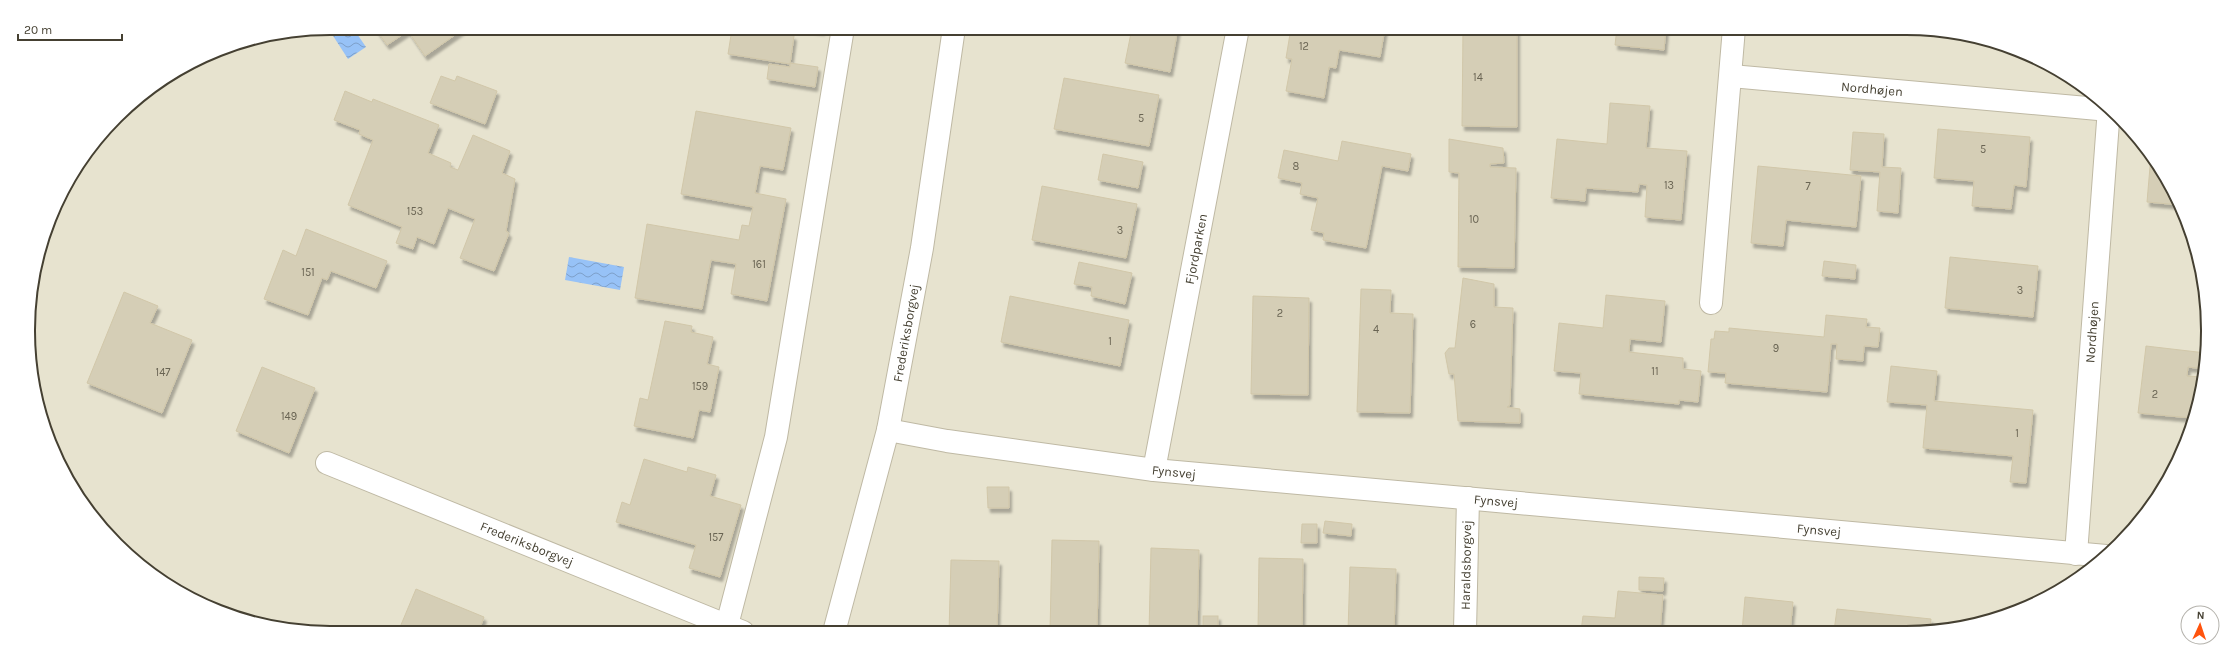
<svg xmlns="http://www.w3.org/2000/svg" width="2236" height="661" viewBox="0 0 2236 661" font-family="Karla,sans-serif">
	<defs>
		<pattern id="water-waves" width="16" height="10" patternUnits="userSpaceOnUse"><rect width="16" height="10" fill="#97c2f7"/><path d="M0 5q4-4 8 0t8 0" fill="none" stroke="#7d9fc9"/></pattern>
		<filter id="shadow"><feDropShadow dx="2.5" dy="4.5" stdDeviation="1" flood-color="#0004"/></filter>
	</defs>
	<rect width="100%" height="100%" fill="#f3f0e2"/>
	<polygon fill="#e7e3cf" points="331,28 1905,28 1964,34 2021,51 2073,79 2119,116 2157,162 2185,215 2202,271 2208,330 2202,389 2168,482 2105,558 2039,602 1945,630 331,633 272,627 179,592 131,558 91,515 44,428 31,370 29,310 38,252 59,197 90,147 131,103 215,51 272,34"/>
	<g fill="url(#water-waves)">
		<polygon points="328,28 353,28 366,47 348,59"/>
		<polygon points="569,257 624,267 620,290 565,280"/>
	</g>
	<g fill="#d5ceb6" stroke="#d1c7a9" filter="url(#shadow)">
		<polygon points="375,28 465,28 425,56 408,31 387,45"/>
		<polygon points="729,28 779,28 779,32 794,36 790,64 728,54 732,29"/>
		<polygon points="801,28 823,28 822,31"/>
		<polygon points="1132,28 1178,28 1170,72 1125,63"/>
		<polygon points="1291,28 1385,28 1380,57 1339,50 1336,68 1329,67 1324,98 1286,91 1292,59 1286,58"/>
		<polygon points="1463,28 1517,28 1517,127 1462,126"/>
		<polygon points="1617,28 1666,28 1664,50 1615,45"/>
		<polygon points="790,63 818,67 815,87 767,79 769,64 790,67"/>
		<polygon points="441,76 455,81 457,76 497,91 485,124 430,103"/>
		<polygon points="1064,78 1159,95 1149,146 1054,129"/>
		<polygon points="345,91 372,102 373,99 439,125 428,153 451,163 450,167 458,170 473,135 510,151 502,173 515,179 506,231 509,233 494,271 460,258 475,219 448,208 434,244 417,237 413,249 396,243 402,227 348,205 373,140 359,134 360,130 334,120"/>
		<polygon points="1610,103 1650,106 1646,148 1687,151 1681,220 1645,217 1647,185 1639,184 1638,192 1586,188 1585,201 1551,198 1557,139 1607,144"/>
		<polygon points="696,111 791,128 783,170 760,166 755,193 786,199 767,301 731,294 736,264 711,260 702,309 635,298 647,224 739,240 742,225 749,226 753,207 681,194"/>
		<polygon points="1938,129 2030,137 2026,187 2014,185 2011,209 1972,206 1974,181 1934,178"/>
		<polygon points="1853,132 1884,134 1882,167 1901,168 1898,213 1877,211 1880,172 1850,170"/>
		<polygon points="1449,139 1503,148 1504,163 1490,164 1490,167 1516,168 1514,268 1458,267 1459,173 1449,172"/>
		<polygon points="1342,141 1411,154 1408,171 1382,166 1366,248 1323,240 1324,233 1311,230 1318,198 1300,194 1302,183 1278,178 1284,150 1338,161"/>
		<polygon points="1103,154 1143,162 1138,188 1098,180"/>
		<polygon points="2151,155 2157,162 2180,205 2147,202"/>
		<polygon points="1758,166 1861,176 1856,227 1786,220 1783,246 1751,243"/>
		<polygon points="1042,186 1137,204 1126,258 1032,240"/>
		<polygon points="306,229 387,261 376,288 331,271 327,280 322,278 308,315 264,299 283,250 296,256"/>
		<polygon points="1950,257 2038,266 2033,317 1945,308"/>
		<polygon points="1824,261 1856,265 1855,279 1822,276"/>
		<polygon points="1079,262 1132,273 1125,304 1091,296 1092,287 1074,284"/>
		<polygon points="1463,278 1494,284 1494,307 1513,308 1510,405 1507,407 1520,409 1520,423 1458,421 1454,374 1449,374 1445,353 1449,348 1455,348"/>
		<polygon points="1361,289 1391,290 1390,313 1413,314 1410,413 1357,412"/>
		<polygon points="124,292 158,306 150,323 192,340 162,413 87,383"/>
		<polygon points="1606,295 1665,301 1661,342 1630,339 1629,352 1683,358 1683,369 1701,371 1698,402 1679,400 1679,404 1579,394 1581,373 1554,371 1559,323 1603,328"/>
		<polygon points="1010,296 1129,320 1120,366 1001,342"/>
		<polygon points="1253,296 1309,298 1308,395 1251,394"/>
		<polygon points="1826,315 1867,319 1866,327 1880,328 1878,347 1864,346 1863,361 1836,359 1837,344 1831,344 1827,392 1725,383 1726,373 1708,372 1711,339 1714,339 1715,331 1729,332 1729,328 1824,337"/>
		<polygon points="665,321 692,326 691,332 713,337 707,364 719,367 710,412 699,410 693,438 634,426 640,398 648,400"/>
		<polygon points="2146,346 2206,353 2204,369 2188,367 2187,376 2203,377 2202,389 2191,418 2138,413"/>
		<polygon points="1891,366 1937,371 1934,401 2033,410 2026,483 2010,482 2013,456 1923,448 1927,405 1887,402"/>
		<polygon points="262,367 315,388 289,453 236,431"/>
		<polygon points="644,459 687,472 688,467 716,475 710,496 741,505 720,577 689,568 696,545 616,522 622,502 630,505"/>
		<polygon points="987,487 1009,487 1009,508 988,508"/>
		<polygon points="1325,521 1352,524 1351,536 1323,533"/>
		<polygon points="1302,524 1317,524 1317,543 1301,543"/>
		<polygon points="1052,540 1099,541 1097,632 1050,632"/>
		<polygon points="1151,548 1199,550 1197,632 1149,632"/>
		<polygon points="1259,558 1303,559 1302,631 1258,632"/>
		<polygon points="951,560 999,561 997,632 949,632"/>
		<polygon points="1350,567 1396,569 1394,631 1348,631"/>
		<polygon points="1639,577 1664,578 1663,591 1639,590"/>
		<polygon points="416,589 484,617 478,633 398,632"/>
		<polygon points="1618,591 1663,595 1660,631 1581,631 1583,616 1615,618"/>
		<polygon points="1745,597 1793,602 1790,631 1742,631"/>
		<polygon points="1837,609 1931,619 1930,630 1834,631"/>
		<rect x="1203" y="616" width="15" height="16"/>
	</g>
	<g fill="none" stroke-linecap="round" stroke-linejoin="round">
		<g stroke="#bfb9a4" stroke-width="24">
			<g id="minor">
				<polyline points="1731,76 2109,110"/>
				<polyline points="1711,303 1734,28"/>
				<polyline points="327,463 743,632"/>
				<polyline points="1154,470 1238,28"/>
				<polyline points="2076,554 2109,108"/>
				<polyline points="727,625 776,437 843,28"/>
			</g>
		</g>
		<g stroke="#bfb9a4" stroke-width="24">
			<g id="tertiary">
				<polyline points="888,430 947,441 1154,470 2106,556"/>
				<polyline points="1465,631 1468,498"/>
				<polyline points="834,632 888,430 922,248 954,28"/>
			</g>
		</g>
		<use href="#minor" stroke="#fff" stroke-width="22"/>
		<use href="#tertiary" stroke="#fff" stroke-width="22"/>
	</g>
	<g text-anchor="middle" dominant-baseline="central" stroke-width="3.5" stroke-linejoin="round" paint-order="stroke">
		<g font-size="11" fill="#696453">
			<text x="1304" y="46">12</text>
			<text x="1478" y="77">14</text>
			<text x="1141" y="118">5</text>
			<text x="1983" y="149">5</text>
			<text x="1296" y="166">8</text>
			<text x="1669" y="185">13</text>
			<text x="1808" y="186">7</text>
			<text x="415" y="211">153</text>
			<text x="1474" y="219">10</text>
			<text x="1120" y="230">3</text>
			<text x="759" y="264">161</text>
			<text x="308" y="272">151</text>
			<text x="2020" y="290">3</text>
			<text x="1280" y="313">2</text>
			<text x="1473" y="324">6</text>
			<text x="1376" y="329">4</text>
			<text x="1110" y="341">1</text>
			<text x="1776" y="348">9</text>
			<text x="1655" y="371">11</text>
			<text x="163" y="372">147</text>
			<text x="700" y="386">159</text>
			<text x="2155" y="394">2</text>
			<text x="289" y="416">149</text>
			<text x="2017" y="433">1</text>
			<text x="716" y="537">157</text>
		</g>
		<g font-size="13" fill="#454032" stroke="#fff">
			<text transform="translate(1872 89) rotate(5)">Nordhøjen</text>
			<text transform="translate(1196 249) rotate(-79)">Fjordparken</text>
			<text transform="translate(2092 332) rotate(-86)">Nordhøjen</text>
			<text transform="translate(906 333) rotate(-80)">Frederiksborgvej</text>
			<text transform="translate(1174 472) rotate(6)">Fynsvej</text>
			<text transform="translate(1496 501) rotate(5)">Fynsvej</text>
			<text transform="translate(1819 530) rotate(5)">Fynsvej</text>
			<text transform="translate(527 544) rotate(22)">Frederiksborgvej</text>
			<text transform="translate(1466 565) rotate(-89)">Haraldsborgvej</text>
		</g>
	</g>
	<path d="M0 0H2236V661H0ZM330 35H1906A295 295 0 0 1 2201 330V331A295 295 0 0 1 1906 626H330A295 295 0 0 1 35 331V330A295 295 0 0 1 330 35Z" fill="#fff" fill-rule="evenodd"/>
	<path fill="none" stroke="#454032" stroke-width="2" d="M330 35H1906A295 295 0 0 1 2201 330V331A295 295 0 0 1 1906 626H330A295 295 0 0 1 35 331V330A295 295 0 0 1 330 35Z"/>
	<g transform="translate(2200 625) rotate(3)"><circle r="19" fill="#ffffff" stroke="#b5b3ad"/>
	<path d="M0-3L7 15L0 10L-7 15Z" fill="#ff530d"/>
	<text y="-6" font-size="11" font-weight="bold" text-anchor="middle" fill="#454032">N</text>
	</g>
	<path d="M18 34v6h104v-6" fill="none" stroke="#454032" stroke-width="2"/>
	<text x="24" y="34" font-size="12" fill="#454032" stroke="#ffffff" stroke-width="3" paint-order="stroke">20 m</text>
</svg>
